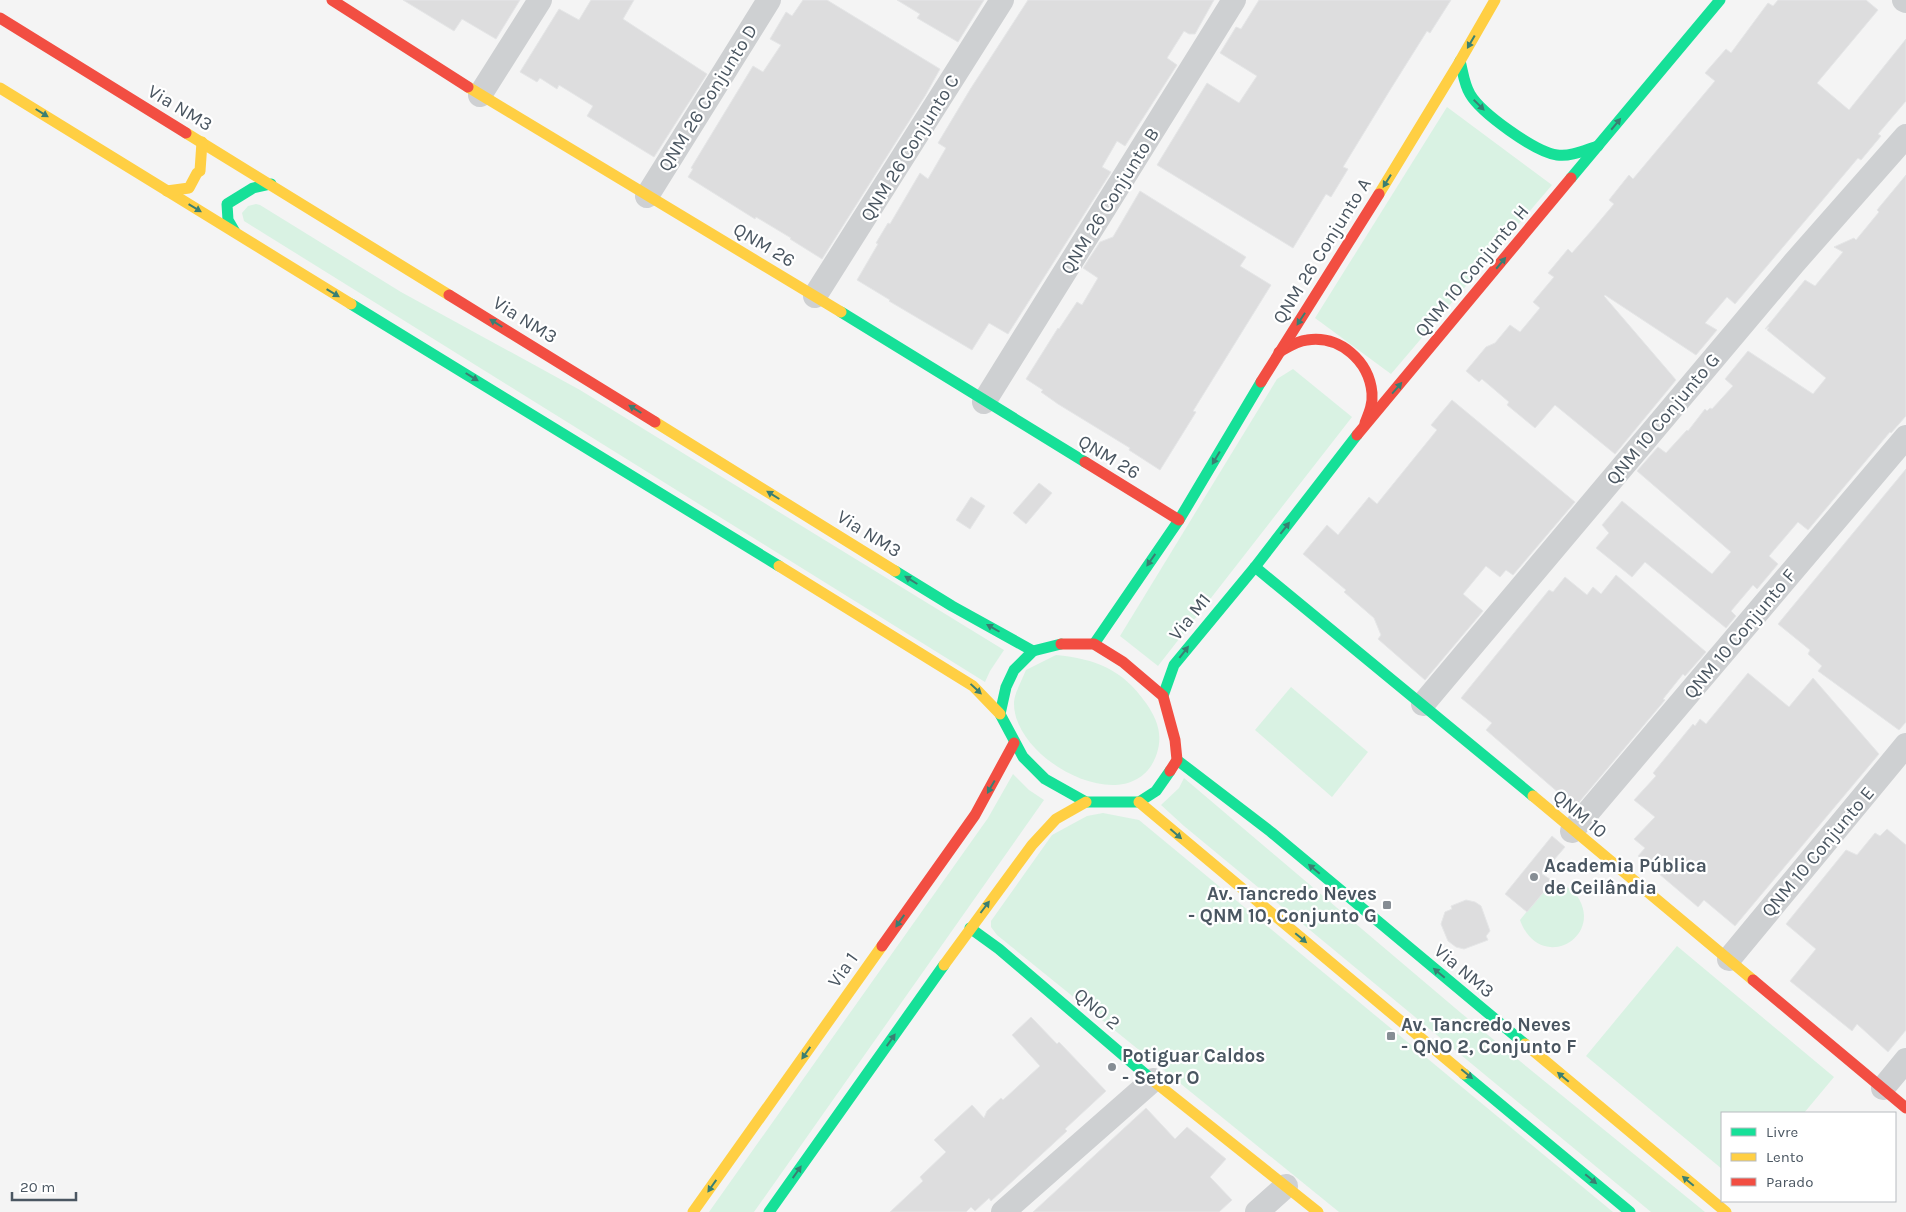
<svg xmlns="http://www.w3.org/2000/svg" width="1906" height="1212" viewBox="0 0 1906 1212" font-family="Karla,sans-serif">
	<rect width="100%" height="100%" fill="#f4f4f4"/>
	<g fill="#d9f2e3">
		<polygon points="1447,107 1552,185 1391,374 1315,318"/>
		<polygon points="256,204 260,205 401,292 580,390 1004,650 990,671 985,682 244,221 242,213 248,206"/>
		<polygon points="1293,369 1352,417 1158,666 1120,636 1277,379"/>
		<path d="M1056,655C1096,659 1122,669 1146,703C1157,719 1163,734 1157,753C1134,825 1012,761 1014,702C1015,692 1022,680 1026,670Z"/>
		<polygon points="1291,687 1368,752 1332,797 1255,730"/>
		<polygon points="1013,774 1029,790 1044,800 754,1212 709,1212 988,818"/>
		<polygon points="1184,778 1461,1013 1705,1212 1651,1212 1184,826 1161,805 1179,788"/>
		<polygon points="1103,813 1139,820 1613,1212 1339,1212 997,935 991,927 991,921 1052,835 1087,816"/>
		<path d="M1550,883C1562,884 1573,887 1579,899C1602,939 1539,973 1520,920Z"/>
		<polygon points="1677,946 1834,1077 1804,1113 1722,1113 1722,1169 1586,1056"/>
	</g>
	<g fill="#ddddde" stroke="#e5e6e7">
		<polygon points="403,0 520,0 496,39 462,19 454,31"/>
		<polygon points="591,0 634,0 623,19 707,74 654,157 587,116 593,106 559,85 557,89 540,78 537,82 520,72 559,9 579,20"/>
		<polygon points="803,0 827,0 940,69 925,96 822,259 790,239 791,238 756,217 755,219 688,177 693,169 691,168 753,66 763,72 781,45 770,39 786,12 792,16"/>
		<polygon points="897,0 984,0 958,42 917,18 920,14"/>
		<polygon points="1028,0 1214,0 1195,34 1189,34 1184,31 1167,58 1177,65 1125,146 1117,141 1102,167 1111,172 1008,334 989,323 972,350 889,301 890,300 857,280 878,244 876,243 888,223 890,224 920,173 928,179 946,148 938,143 971,88"/>
		<polygon points="1259,0 1451,0 1430,33 1427,31 1390,90 1343,167 1348,169 1331,197 1326,194 1293,248 1157,165 1207,83 1239,103 1257,76 1220,53 1236,27 1241,29"/>
		<polygon points="1778,0 1866,0 1878,10 1817,83 1849,110 1906,39 1906,101 1878,134 1881,136 1861,160 1858,158 1735,304 1727,297 1705,323 1717,330 1696,355 1605,295 1604,296 1676,380 1615,454 1555,405 1535,428 1507,405 1509,402 1482,379 1479,382 1466,371 1486,347 1495,343 1510,325 1520,332 1540,308 1533,302 1554,277 1548,273 1568,249 1572,253 1593,229 1614,204 1609,200 1629,175 1633,179 1715,81 1705,73 1726,49 1731,53 1768,3 1773,6"/>
		<polygon points="1906,175 1906,416 1891,433 1890,432 1808,530 1798,522 1769,556 1778,564 1757,589 1753,585 1731,611 1736,616 1726,628 1645,562 1632,577 1596,548 1609,533 1602,525 1622,501 1712,574 1731,552 1637,471 1658,447 1666,453 1687,430 1688,431 1705,409 1707,411 1710,408 1712,409 1733,386 1725,379 1748,351 1813,394 1826,378 1767,330 1769,327 1765,329 1805,280 1815,286 1843,252 1834,247 1854,238 1856,240 1879,212 1877,210"/>
		<polygon points="1140,191 1246,257 1240,266 1271,285 1193,411 1196,412 1160,470 1129,450 1130,448 1058,404 1041,392 1043,390 1026,379 1058,328 1059,329 1077,302 1082,305 1098,278 1083,268 1100,242 1113,237"/>
		<polygon points="1452,400 1575,502 1513,575 1506,570 1500,577 1486,566 1463,594 1483,611 1425,680 1378,639 1381,635 1374,618 1344,592 1346,590 1303,554 1327,525 1338,535 1369,497 1377,504 1437,430 1431,425"/>
		<polygon points="1906,469 1906,722 1899,730 1818,671 1822,666 1808,654 1810,650 1778,624"/>
		<polygon points="1039,483 1052,493 1026,524 1013,513"/>
		<polygon points="971,497 985,506 970,529 956,520"/>
		<polygon points="1616,575 1706,652 1685,676 1683,674 1663,699 1665,700 1575,807 1486,730 1492,723 1461,698 1549,590 1553,592 1565,577 1587,595 1593,587 1601,594"/>
		<polygon points="1748,673 1789,707 1813,678 1879,754 1735,926 1704,900 1698,907 1638,856 1645,848 1634,839 1655,817 1634,800 1656,776 1653,773 1693,724 1695,726 1700,719 1706,724"/>
		<polygon points="1887,829 1906,845 1906,1030 1888,1052 1857,1024 1852,1031 1790,981 1816,949 1786,924 1846,850 1857,855 1875,833 1880,836"/>
		<polygon points="1552,836 1565,847 1542,874 1553,881 1527,912 1505,894"/>
		<polygon points="1466,900 1475,902 1481,906 1490,931 1486,936 1488,940 1464,949 1456,947 1448,941 1441,924 1445,912 1452,909 1451,906"/>
		<polygon points="1031,1017 1057,1044 1059,1042 1106,1091 1065,1129 1067,1131 991,1201 989,1198 975,1211 971,1207 966,1212 890,1212 923,1181 920,1177 946,1152 934,1140 972,1105 984,1118 987,1111 1001,1098 1003,1100 1040,1066 1012,1035"/>
		<polygon points="1146,1108 1175,1139 1187,1127 1226,1159 1210,1177 1232,1200 1219,1212 1033,1212"/>
	</g>
	<g fill="none" stroke-linecap="round" stroke-linejoin="round">
		<g stroke="#ced0d2" stroke-width="24">
			<polyline points="1904,0 1906,1"/>
			<polyline points="480,95 540,0"/>
			<polyline points="647,196 769,0"/>
			<polyline points="815,296 1002,0"/>
			<polyline points="984,402 1234,0"/>
			<polyline points="1423,704 1794,263 1906,136"/>
			<polyline points="1572,831 1906,437"/>
			<polyline points="1729,959 1906,745"/>
			<polyline points="1883,1088 1906,1060"/>
			<polyline points="1003,1212 1153,1080"/>
			<polyline points="1257,1212 1286,1186"/>
		</g>
		<g stroke="#16e098" stroke-width="11">
			<path d="M1460,61C1463,72 1464,84 1470,94C1481,113 1535,152 1557,155C1571,157 1585,150 1598,146"/>
			<polyline points="1571,178 1720,0"/>
			<polyline points="235,232 228,220 227,204 253,188 271,184"/>
			<polyline points="351,304 779,566"/>
			<polyline points="841,312 1085,462"/>
			<polyline points="1255,567 1533,796"/>
			<polyline points="895,571 952,606 1033,651"/>
			<polyline points="1061,644 1033,651 1014,670 1006,687 1000,714 1023,757 1045,779 1086,802 1139,802 1156,791 1170,771"/>
			<polyline points="1094,644 1179,520 1261,382"/>
			<polyline points="1163,696 1174,665 1255,567 1357,435"/>
			<polyline points="1177,760 1271,832 1525,1044"/>
			<polyline points="970,928 999,949 1151,1079"/>
			<polyline points="1464,1074 1630,1212"/>
			<polyline points="769,1212 944,965"/>
		</g>
		<g stroke="#ffcf43" stroke-width="11">
			<polyline points="468,87 841,312"/>
			<polyline points="0,88 351,304"/>
			<polyline points="186,133 449,295"/>
			<polyline points="167,191 189,188 197,173 200,171 202,142"/>
			<polyline points="1379,194 1460,61 1495,0"/>
			<polyline points="655,422 895,571"/>
			<polyline points="779,566 973,686 1000,714"/>
			<polyline points="1533,796 1753,980"/>
			<polyline points="1139,802 1464,1074"/>
			<polyline points="944,965 1032,845 1056,819 1086,802"/>
			<polyline points="1525,1044 1726,1212"/>
			<polyline points="1151,1079 1318,1212"/>
			<polyline points="693,1212 882,946"/>
		</g>
		<g stroke="#f24e42" stroke-width="11">
			<polyline points="332,0 468,87"/>
			<polyline points="0,18 186,133"/>
			<polyline points="449,295 655,422"/>
			<path d="M1279,352C1288,347 1297,341 1307,340C1340,335 1369,361 1372,393C1373,404 1369,413 1365,423"/>
			<polyline points="1261,382 1379,194"/>
			<polyline points="1357,435 1571,178"/>
			<polyline points="1085,462 1179,520"/>
			<polyline points="1061,644 1094,644 1123,662 1163,696 1175,740 1177,760 1170,771"/>
			<polyline points="882,946 975,815 1014,743"/>
			<polyline points="1753,980 1906,1108"/>
		</g>
	</g>
	<defs><path id="oneway-solid" d="M-6-.8H1V-3.2L6.5 0L1 3.2V.8H-6Z" transform="scale(1.25)"/></defs>
	<g fill="#3a7f72">
		<use href="#oneway-solid" transform="translate(1471 42) rotate(120)"/>
		<use href="#oneway-solid" transform="translate(1479 105) rotate(45)"/>
		<use href="#oneway-solid" transform="translate(42 113) rotate(32)"/>
		<use href="#oneway-solid" transform="translate(1616 124) rotate(-50)"/>
		<use href="#oneway-solid" transform="translate(1387 181) rotate(122)"/>
		<use href="#oneway-solid" transform="translate(195 208) rotate(31)"/>
		<use href="#oneway-solid" transform="translate(1501 263) rotate(-50)"/>
		<use href="#oneway-solid" transform="translate(333 293) rotate(31)"/>
		<use href="#oneway-solid" transform="translate(1301 319) rotate(123)"/>
		<use href="#oneway-solid" transform="translate(496 323) rotate(-148)"/>
		<use href="#oneway-solid" transform="translate(472 377) rotate(32)"/>
		<use href="#oneway-solid" transform="translate(1397 388) rotate(-49)"/>
		<use href="#oneway-solid" transform="translate(635 409) rotate(-148)"/>
		<use href="#oneway-solid" transform="translate(1216 458) rotate(121)"/>
		<use href="#oneway-solid" transform="translate(773 495) rotate(-148)"/>
		<use href="#oneway-solid" transform="translate(1285 528) rotate(-52)"/>
		<use href="#oneway-solid" transform="translate(1151 560) rotate(125)"/>
		<use href="#oneway-solid" transform="translate(911 580) rotate(-148)"/>
		<use href="#oneway-solid" transform="translate(993 628) rotate(-150)"/>
		<use href="#oneway-solid" transform="translate(1184 652) rotate(-52)"/>
		<use href="#oneway-solid" transform="translate(976 689) rotate(43)"/>
		<use href="#oneway-solid" transform="translate(991 787) rotate(120)"/>
		<use href="#oneway-solid" transform="translate(1176 834) rotate(41)"/>
		<use href="#oneway-solid" transform="translate(1314 869) rotate(-140)"/>
		<use href="#oneway-solid" transform="translate(985 907) rotate(-53)"/>
		<use href="#oneway-solid" transform="translate(900 921) rotate(125)"/>
		<use href="#oneway-solid" transform="translate(1301 938) rotate(40)"/>
		<use href="#oneway-solid" transform="translate(1439 973) rotate(-140)"/>
		<use href="#oneway-solid" transform="translate(891 1040) rotate(-55)"/>
		<use href="#oneway-solid" transform="translate(806 1053) rotate(125)"/>
		<use href="#oneway-solid" transform="translate(1467 1074) rotate(40)"/>
		<use href="#oneway-solid" transform="translate(1563 1077) rotate(-140)"/>
		<use href="#oneway-solid" transform="translate(797 1172) rotate(-55)"/>
		<use href="#oneway-solid" transform="translate(1591 1179) rotate(40)"/>
		<use href="#oneway-solid" transform="translate(1688 1181) rotate(-140)"/>
		<use href="#oneway-solid" transform="translate(712 1186) rotate(125)"/>
	</g>
	<g fill="#868d94" stroke="#fff" stroke-width="2">
		<circle cx="1534" cy="877" r="5"/>
		<rect x="1382" y="900" width="10" height="10" rx="2.5"/>
		<rect x="1386" y="1031" width="10" height="10" rx="2.5"/>
		<circle cx="1112" cy="1067" r="5"/>
	</g>
	<g text-anchor="middle" dominant-baseline="central" stroke-width="4.5" stroke-linejoin="round" paint-order="stroke">
		<g font-size="19" fill="#4a5661" stroke="#fff">
			<text transform="translate(708 98) rotate(-58)">QNM 26 Conjunto D</text>
			<text transform="translate(180 108) rotate(31)">Via NM3</text>
			<text transform="translate(910 148) rotate(-58)">QNM 26 Conjunto C</text>
			<text transform="translate(1110 201) rotate(-58)">QNM 26 Conjunto B</text>
			<text transform="translate(764 245) rotate(31)">QNM 26</text>
			<text transform="translate(1322 251) rotate(-58)">QNM 26 Conjunto A</text>
			<text transform="translate(1472 271) rotate(-50)">QNM 10 Conjunto H</text>
			<text transform="translate(525 320) rotate(32)">Via NM3</text>
			<text transform="translate(1663 419) rotate(-50)">QNM 10 Conjunto G</text>
			<text transform="translate(1109 457) rotate(31)">QNM 26</text>
			<text transform="translate(869 534) rotate(32)">Via NM3</text>
			<text transform="translate(1190 617) rotate(-51)">Via M1</text>
			<text transform="translate(1740 634) rotate(-50)">QNM 10 Conjunto F</text>
			<text transform="translate(1580 814) rotate(40)">QNM 10</text>
			<text transform="translate(1818 852) rotate(-50)">QNM 10 Conjunto E</text>
			<text transform="translate(843 970) rotate(-55)">Via 1</text>
			<text transform="translate(1464 971) rotate(40)">Via NM3</text>
			<text transform="translate(1097 1009) rotate(40)">QNO 2</text>
		</g>
		<g font-size="19" font-weight="bold" fill="#4a5661" stroke="#fff" text-anchor="start">
			<text x="1544" y="866">Academia Pública<tspan x="1544" dy="22">de Ceilândia</tspan></text>
			<text x="1377" y="894" text-anchor="end">Av. Tancredo Neves<tspan x="1377" dy="22">- QNM 10, Conjunto G</tspan></text>
			<text x="1401" y="1025">Av. Tancredo Neves<tspan x="1401" dy="22">- QNO 2, Conjunto F</tspan></text>
			<text x="1122" y="1056">Potiguar Caldos<tspan x="1122" dy="22">- Setor O</tspan></text>
		</g>
	</g>
	<rect x="1721" y="1112" width="175" height="90" fill="#ffffff" stroke="#b7bbc0"/>
	<rect x="1731" y="1128" width="25" height="8" fill="#16e098" stroke="#b7bbc0"/>
	<text x="1766" y="1137" font-size="15" fill="#4a5661">Livre</text>
	<rect x="1731" y="1153" width="25" height="8" fill="#ffcf43" stroke="#b7bbc0"/>
	<text x="1766" y="1162" font-size="15" fill="#4a5661">Lento</text>
	<rect x="1731" y="1178" width="25" height="8" fill="#f24e42" stroke="#b7bbc0"/>
	<text x="1766" y="1187" font-size="15" fill="#4a5661">Parado</text>
	<path d="M12 1192v8h64v-8" fill="none" stroke="#4a5661" stroke-width="2.5"/>
	<text x="20" y="1192" font-size="15" fill="#4a5661" stroke="#ffffff" stroke-width="4" paint-order="stroke">20 m</text>
</svg>
